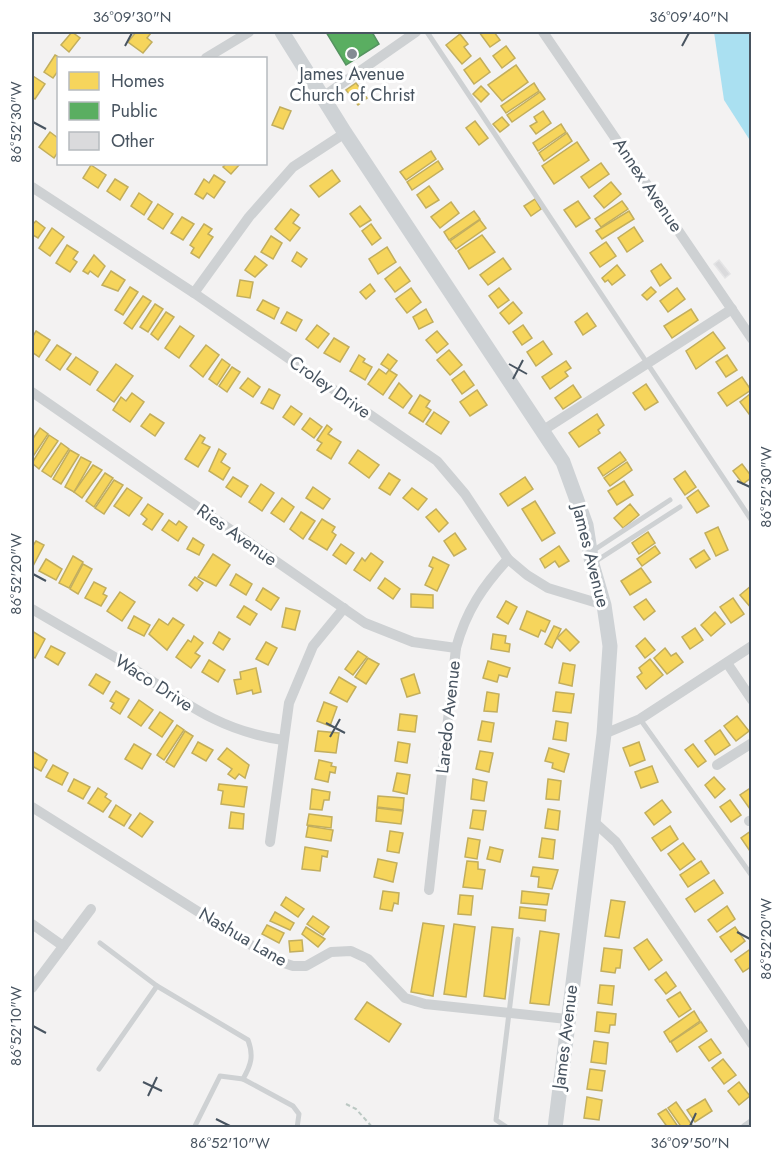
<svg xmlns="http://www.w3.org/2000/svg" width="783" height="1159" viewBox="0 0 783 1159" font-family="Jost,sans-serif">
	<rect width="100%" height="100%" fill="#f3f2f2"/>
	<polygon fill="#aae0f1" points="714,32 751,32 751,142 724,100"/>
	<g fill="#f6d55c" stroke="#c2ae5d" stroke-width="1.5">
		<polygon points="72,32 80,38 69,52 61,45"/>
		<polygon points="136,32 151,33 147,38 152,42 143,53 128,42"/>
		<polygon points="479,32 494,32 500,40 490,47"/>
		<polygon points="460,34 468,44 464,47 471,56 462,64 446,45"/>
		<polygon points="506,46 515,58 502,68 493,56"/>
		<polygon points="55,55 60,58 58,71 53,78 44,72"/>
		<polygon points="480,58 490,72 474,84 464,70"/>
		<polygon points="516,65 528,82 502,101 488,85"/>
		<polygon points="33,76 45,84 35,99 32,97"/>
		<polygon points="356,83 367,98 358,105 346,90"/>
		<polygon points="534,83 539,91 506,113 501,106"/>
		<polygon points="481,86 489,94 481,102 473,94"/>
		<polygon points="540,92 545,99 512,122 507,115"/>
		<polygon points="280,107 291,111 283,129 272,125"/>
		<polygon points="543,111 551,123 536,134 530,126 537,122 534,117"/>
		<polygon points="502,117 509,125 500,132 493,124"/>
		<polygon points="475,121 488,138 479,145 466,128"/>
		<polygon points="561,124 566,132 538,151 533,143"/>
		<polygon points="50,132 58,138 58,152 54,158 39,147"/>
		<polygon points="567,133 572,141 544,161 539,153"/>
		<polygon points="577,142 589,160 554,184 542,166"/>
		<polygon points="431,151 436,159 406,180 400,172"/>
		<polygon points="438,161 443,169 412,190 407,182"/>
		<polygon points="601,163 609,174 589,188 581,177"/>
		<polygon points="226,164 240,164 231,174 223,167"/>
		<polygon points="91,165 106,175 98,188 83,178"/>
		<polygon points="332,170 340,181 319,197 310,186"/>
		<polygon points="214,175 225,182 214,198 207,193 203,199 195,194 204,179 209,183"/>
		<polygon points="115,179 128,187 120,200 107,191"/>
		<polygon points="611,182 621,194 604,208 594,196"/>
		<polygon points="429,186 439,200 426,208 417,195"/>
		<polygon points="139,193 152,202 144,215 131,206"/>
		<polygon points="535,199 541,209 531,216 524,206"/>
		<polygon points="578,201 590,218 576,227 564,210"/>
		<polygon points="622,201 628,209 601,227 595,219"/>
		<polygon points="451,202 459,213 440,228 431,217"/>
		<polygon points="158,204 173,214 163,229 148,219"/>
		<polygon points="360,206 371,220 360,227 350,214"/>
		<polygon points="291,209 299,215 293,223 300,228 290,241 275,229"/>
		<polygon points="474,211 480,219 449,240 444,232"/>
		<polygon points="629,211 634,219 602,239 596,231"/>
		<polygon points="182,217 194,224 183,240 171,233"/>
		<polygon points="480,220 486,228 456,249 450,241"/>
		<polygon points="36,221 45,228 38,238 33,235 32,237 32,225"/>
		<polygon points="204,224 212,229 208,234 213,237 199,258 191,253 194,248 190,245"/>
		<polygon points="371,224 381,238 372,245 362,231"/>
		<polygon points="634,227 643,241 627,252 618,238"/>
		<polygon points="52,228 64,237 50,256 39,248"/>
		<polygon points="482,235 495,252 469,269 458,251"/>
		<polygon points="271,236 282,243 273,259 261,252"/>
		<polygon points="606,242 616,256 600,267 590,253"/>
		<polygon points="67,245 78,252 73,259 77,262 70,272 56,263"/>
		<polygon points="387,247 396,262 378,274 369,259"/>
		<polygon points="297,252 307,259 301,267 292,261"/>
		<polygon points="94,255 105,266 98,277 90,271 88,274 83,271"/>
		<polygon points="255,256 267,265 255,277 245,270"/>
		<polygon points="503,258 511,269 488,285 480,275"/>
		<polygon points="661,264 671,278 660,286 651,271"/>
		<polygon points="617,265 625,275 612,285 608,280 605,282 602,278"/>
		<polygon points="400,267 410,281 395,292 385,279"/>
		<polygon points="111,271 125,280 118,291 102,285"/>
		<polygon points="240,280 253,282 250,298 237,296"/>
		<polygon points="370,284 375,291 366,299 360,292"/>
		<polygon points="130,287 138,292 123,315 115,310"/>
		<polygon points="651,287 656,292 647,300 642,295"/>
		<polygon points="411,288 421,302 407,313 396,299"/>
		<polygon points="499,288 509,300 498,308 489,296"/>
		<polygon points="677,288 685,299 668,312 660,301"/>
		<polygon points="143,296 151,301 132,329 124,323"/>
		<polygon points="263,300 279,308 274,319 257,310"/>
		<polygon points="513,302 522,313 509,324 500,313"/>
		<polygon points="155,304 163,309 148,332 140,327"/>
		<polygon points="426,309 433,322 419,329 413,317"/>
		<polygon points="691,309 698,320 672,338 664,326"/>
		<polygon points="166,312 174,317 158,340 151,334"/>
		<polygon points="287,312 302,320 296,331 281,323"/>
		<polygon points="587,313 596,326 583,335 575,322"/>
		<polygon points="317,325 329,334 318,348 306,339"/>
		<polygon points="523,325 532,338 522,345 513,332"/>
		<polygon points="180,326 194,336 179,358 165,348"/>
		<polygon points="36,331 50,340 39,357 32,352 32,338"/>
		<polygon points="437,331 448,344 437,353 426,340"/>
		<polygon points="713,332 725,348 696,369 686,351"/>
		<polygon points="334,338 349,347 340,362 324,353"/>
		<polygon points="543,341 552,354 536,366 527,352"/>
		<polygon points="57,345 71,354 60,370 46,360"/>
		<polygon points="206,345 219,355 203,377 190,366"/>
		<polygon points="449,350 462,365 450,375 437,360"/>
		<polygon points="388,354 397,361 390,370 381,364"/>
		<polygon points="359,355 365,359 363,362 372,367 365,380 350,371"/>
		<polygon points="727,355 737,370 726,377 716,362"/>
		<polygon points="76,357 98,372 90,385 67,369"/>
		<polygon points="222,359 230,365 217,385 209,379"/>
		<polygon points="566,361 571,368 565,372 568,376 550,389 542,377"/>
		<polygon points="116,364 133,376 114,402 97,390"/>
		<polygon points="232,367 240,372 227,392 219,386"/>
		<polygon points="379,369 386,374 389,370 397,375 383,395 368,384"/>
		<polygon points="464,371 474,385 462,394 452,380"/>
		<polygon points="742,377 751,390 727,406 718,393"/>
		<polygon points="248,378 260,387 253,397 240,388"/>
		<polygon points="399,383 412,396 403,408 389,398"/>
		<polygon points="646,384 658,402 645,410 633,393"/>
		<polygon points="573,385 581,397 563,409 555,398"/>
		<polygon points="269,389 280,395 273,409 261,403"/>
		<polygon points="477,390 487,405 470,416 460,402"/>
		<polygon points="132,393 144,402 130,422 113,410 121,397 126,401"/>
		<polygon points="750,394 752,397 752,418 740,402"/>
		<polygon points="420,395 430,401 426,407 431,410 423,422 409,413"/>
		<polygon points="291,406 302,414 294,425 283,417"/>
		<polygon points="434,412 449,422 441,434 426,424"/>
		<polygon points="150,414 164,423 155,436 141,426"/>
		<polygon points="597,414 604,425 598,430 600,433 579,447 569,433"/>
		<polygon points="310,418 322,427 314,438 302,429"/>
		<polygon points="327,425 332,429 328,434 341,442 331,459 317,450 322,443 317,440"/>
		<polygon points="40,428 48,434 32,458 32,440"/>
		<polygon points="49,435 58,441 39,469 32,463"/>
		<polygon points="200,435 205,438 202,443 210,447 198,467 185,459"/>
		<polygon points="61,443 69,449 51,477 42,471"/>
		<polygon points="219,449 226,454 221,462 230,468 223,480 209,471"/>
		<polygon points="70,450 79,455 61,484 53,479"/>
		<polygon points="358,450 379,465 369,478 349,463"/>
		<polygon points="620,452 626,460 603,476 598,468"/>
		<polygon points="81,457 91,462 74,492 65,487"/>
		<polygon points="627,462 632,470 610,486 604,478"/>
		<polygon points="742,464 752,477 743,484 733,471"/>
		<polygon points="93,465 102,470 82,498 74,492"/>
		<polygon points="685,471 696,487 685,495 674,479"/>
		<polygon points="105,473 113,478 94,507 86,501"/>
		<polygon points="389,473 400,480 390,495 379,488"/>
		<polygon points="233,477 248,486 241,497 226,487"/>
		<polygon points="525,477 533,489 508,506 500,494"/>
		<polygon points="114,480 123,485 104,514 95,508"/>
		<polygon points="624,481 633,495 617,505 608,491"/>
		<polygon points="261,484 274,493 262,511 249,502"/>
		<polygon points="313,487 330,499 323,509 306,498"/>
		<polygon points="127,488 142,498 129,516 114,506"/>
		<polygon points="412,488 427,499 418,510 403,498"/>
		<polygon points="698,490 709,506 697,513 687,498"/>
		<polygon points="282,498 294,507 284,522 271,513"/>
		<polygon points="535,501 555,533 542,541 522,509"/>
		<polygon points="148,504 163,514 152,530 143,524 147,519 141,514"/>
		<polygon points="630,504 639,515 623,528 614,518"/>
		<polygon points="436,509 448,523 439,532 426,517"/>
		<polygon points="301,512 315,521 303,539 290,529"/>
		<polygon points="322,519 335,527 332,532 336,535 327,550 309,539"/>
		<polygon points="169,520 176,525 179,521 187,527 178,541 162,530"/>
		<polygon points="718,527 728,550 716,556 705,533"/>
		<polygon points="648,532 655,543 639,554 632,543"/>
		<polygon points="455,533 466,549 454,556 444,541"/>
		<polygon points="193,538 204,545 199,555 187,549"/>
		<polygon points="36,541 44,545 32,568 32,547"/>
		<polygon points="341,544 354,553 346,564 333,555"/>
		<polygon points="559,546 569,561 559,567 555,561 545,568 540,559"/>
		<polygon points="655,546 660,553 642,566 637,559"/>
		<polygon points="704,550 710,559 696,568 690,559"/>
		<polygon points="371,553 383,562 370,581 354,570 362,558 365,561"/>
		<polygon points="213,554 230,565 216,586 198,577"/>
		<polygon points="73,556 83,562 69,588 59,583"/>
		<polygon points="433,557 449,565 437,591 425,585 433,568 429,566"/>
		<polygon points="46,559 62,569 56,580 39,571"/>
		<polygon points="83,564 92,569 78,594 70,589"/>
		<polygon points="641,568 651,582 630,595 621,581"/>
		<polygon points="236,574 252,584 246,595 230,585"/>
		<polygon points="195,577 203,583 197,591 189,585"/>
		<polygon points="385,578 400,589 393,599 378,588"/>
		<polygon points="94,582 106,588 103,594 107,596 101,606 85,598"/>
		<polygon points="752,585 752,609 740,595"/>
		<polygon points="263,588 279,598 271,610 256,600"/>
		<polygon points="120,592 135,602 122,621 107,611"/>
		<polygon points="411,594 433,595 433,608 411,607"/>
		<polygon points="733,598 744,614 731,623 720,607"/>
		<polygon points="646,599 655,611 644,620 634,607"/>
		<polygon points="506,601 517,607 508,624 497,617"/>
		<polygon points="244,606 257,614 250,625 237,617"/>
		<polygon points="286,608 300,611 295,630 282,627"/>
		<polygon points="527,611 550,621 545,632 541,630 538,637 520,629"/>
		<polygon points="715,612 725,624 711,636 701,625"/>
		<polygon points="134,616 150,625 144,636 128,628"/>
		<polygon points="173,618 184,625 167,650 149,634 159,619 168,625"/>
		<polygon points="554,626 561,629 552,648 545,644"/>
		<polygon points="695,628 703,640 690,649 682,637"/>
		<polygon points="566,629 579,642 570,651 557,638"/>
		<polygon points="32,631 45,639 35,658 32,656"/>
		<polygon points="219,632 230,639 223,650 213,643"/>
		<polygon points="493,634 506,636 505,643 510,644 509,652 491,649"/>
		<polygon points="194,636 203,643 195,653 200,656 191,668 176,657 188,640 191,642"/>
		<polygon points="645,638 655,650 645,658 636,646"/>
		<polygon points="266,642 277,648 268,665 256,659"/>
		<polygon points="51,646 65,653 58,665 45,657"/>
		<polygon points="665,648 671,656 676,653 683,662 667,674 654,658"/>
		<polygon points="358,651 367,657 353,675 345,669"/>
		<polygon points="368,658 379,664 366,684 355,677"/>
		<polygon points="650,659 663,675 646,689 637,677 642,673 639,668"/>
		<polygon points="209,660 225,670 218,682 202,672"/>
		<polygon points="488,661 510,668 507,677 499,675 497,682 483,678"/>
		<polygon points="563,663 575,665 572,686 559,683"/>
		<polygon points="256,668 261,692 253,694 252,690 237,694 234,680 241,679 240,672"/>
		<polygon points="96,674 110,682 103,694 89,685"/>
		<polygon points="414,674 420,693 407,697 401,679"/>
		<polygon points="339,677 356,687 347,702 330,693"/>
		<polygon points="116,691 129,699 120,714 111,708 114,703 110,701"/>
		<polygon points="487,692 499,694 497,712 484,711"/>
		<polygon points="556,692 574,694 571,713 553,711"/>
		<polygon points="139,700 153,710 141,726 128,717"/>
		<polygon points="324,702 337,707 330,726 317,721"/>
		<polygon points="160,712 173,721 162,737 149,728"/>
		<polygon points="400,714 417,716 415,732 398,730"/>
		<polygon points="737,716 749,731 736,741 724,726"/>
		<polygon points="482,721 494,723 491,742 478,740"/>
		<polygon points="556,721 568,723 566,741 553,739"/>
		<polygon points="177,725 184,730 164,760 157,755"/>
		<polygon points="720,730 730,745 715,755 705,741"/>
		<polygon points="185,731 193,736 174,767 166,762"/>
		<polygon points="318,731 339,733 336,753 315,751"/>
		<polygon points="198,742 213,750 206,761 192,753"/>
		<polygon points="398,742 410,744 407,763 395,761"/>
		<polygon points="639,742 645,760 630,766 623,748"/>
		<polygon points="134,744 151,754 142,769 125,759"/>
		<polygon points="693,744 706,761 698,767 685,750"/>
		<polygon points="227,748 249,765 245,778 239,774 235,779 228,774 232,769 218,759"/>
		<polygon points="549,748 569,754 564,772 552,768 553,763 545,761"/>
		<polygon points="32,751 47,760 41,771 32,766"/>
		<polygon points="480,751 493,753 489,772 476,769"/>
		<polygon points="319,760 332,763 331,766 336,767 335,773 330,772 328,782 315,779"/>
		<polygon points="53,765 68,773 62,785 46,777"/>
		<polygon points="652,766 658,782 641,788 635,772"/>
		<polygon points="397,773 410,775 407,794 393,791"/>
		<polygon points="714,777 725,789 715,798 705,785"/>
		<polygon points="74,779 90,787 83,799 68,791"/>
		<polygon points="473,779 487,782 484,801 471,799"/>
		<polygon points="548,779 561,781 559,800 546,799"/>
		<polygon points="219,784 247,787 244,807 221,804 223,791 218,790"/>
		<polygon points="752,787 752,808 750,809 740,795"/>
		<polygon points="98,788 107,794 105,797 111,801 103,812 88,803"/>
		<polygon points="312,789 330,792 329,800 324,800 322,810 310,809"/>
		<polygon points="378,796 404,798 403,810 377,807"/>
		<polygon points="662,800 671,812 654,825 645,813"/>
		<polygon points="730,800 741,815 731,822 720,807"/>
		<polygon points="116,805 131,815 124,826 109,817"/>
		<polygon points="377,808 403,811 401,824 376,821"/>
		<polygon points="548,809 560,811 558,830 545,828"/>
		<polygon points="473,810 486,811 483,830 470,828"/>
		<polygon points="231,812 244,814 243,829 229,828"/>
		<polygon points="140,813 153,822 142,837 129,828"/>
		<polygon points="309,814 332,817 331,828 307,825"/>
		<polygon points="308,826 333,830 331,841 306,837"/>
		<polygon points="670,826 678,839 661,851 652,838"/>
		<polygon points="390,831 403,833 399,853 387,851"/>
		<polygon points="751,831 752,850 750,851 741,838"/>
		<polygon points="468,838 480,840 477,859 465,857"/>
		<polygon points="542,838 555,840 553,859 539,857"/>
		<polygon points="683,843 695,859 680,870 668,854"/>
		<polygon points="305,847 328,851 327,857 322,856 320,871 302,869"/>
		<polygon points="490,847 503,850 500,862 487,859"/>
		<polygon points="378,859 397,863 393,882 374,877"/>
		<polygon points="467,861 478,862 478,869 485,870 482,889 463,887"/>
		<polygon points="701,861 709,873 688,887 680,875"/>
		<polygon points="533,867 558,870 552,889 538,887 539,877 531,876"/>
		<polygon points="714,880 723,893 695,912 686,899"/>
		<polygon points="383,891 399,893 398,904 394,903 392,911 380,909"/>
		<polygon points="522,891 549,894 547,905 521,903"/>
		<polygon points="460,895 473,896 471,915 458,914"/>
		<polygon points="286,897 304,909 298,917 281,905"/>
		<polygon points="611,900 625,902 619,938 605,936"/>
		<polygon points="727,906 735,919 717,932 708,920"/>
		<polygon points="520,907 546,910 545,921 519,918"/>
		<polygon points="275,912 294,923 290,930 270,921"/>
		<polygon points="313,916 329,927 323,935 307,924"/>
		<polygon points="423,923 444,926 433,996 411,992"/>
		<polygon points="454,924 475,927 466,997 444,994"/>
		<polygon points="267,925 284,933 279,943 262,934"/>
		<polygon points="306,927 325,939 318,947 302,934"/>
		<polygon points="492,927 513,929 505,999 484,996"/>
		<polygon points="735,927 745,941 731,952 720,937"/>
		<polygon points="540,931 559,934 549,1005 530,1003"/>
		<polygon points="647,939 662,960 649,970 634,948"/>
		<polygon points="302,940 303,951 290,952 289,941"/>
		<polygon points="604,948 622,950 620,968 616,968 615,973 601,971"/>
		<polygon points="752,948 752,966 743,972 735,960"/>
		<polygon points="666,972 676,986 666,994 655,980"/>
		<polygon points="600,985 614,986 612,1005 598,1003"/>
		<polygon points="680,992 691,1009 679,1017 667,1000"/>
		<polygon points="367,1002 401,1024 389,1042 355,1019"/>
		<polygon points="694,1011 700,1021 670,1042 664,1032"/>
		<polygon points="597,1012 616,1014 615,1025 610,1025 609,1033 595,1031"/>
		<polygon points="701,1022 707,1031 677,1052 671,1042"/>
		<polygon points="711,1039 721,1053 709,1061 699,1047"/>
		<polygon points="594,1041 608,1043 606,1064 591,1062"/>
		<polygon points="723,1059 736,1075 724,1084 712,1068"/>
		<polygon points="590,1069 605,1071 602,1091 587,1089"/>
		<polygon points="739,1082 750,1096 739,1105 728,1091"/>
		<polygon points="587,1097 602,1100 599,1120 584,1118"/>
		<polygon points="705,1099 712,1111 695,1122 687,1110"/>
		<polygon points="676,1102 692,1125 688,1128 682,1128 668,1108"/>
		<polygon points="666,1109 679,1128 668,1128 658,1114"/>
	</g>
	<polygon fill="#5aae61" stroke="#559361" stroke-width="1.5" points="326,32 372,32 379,44 346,65"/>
	<polygon fill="#dadadc" stroke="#e4e4e5" stroke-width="1.5" points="719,260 730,274 725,278 714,264"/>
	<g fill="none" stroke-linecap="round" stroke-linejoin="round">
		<polyline stroke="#bbc8c3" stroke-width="2" stroke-dasharray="4.5 3" stroke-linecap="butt" points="346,1104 356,1109 373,1128"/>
		<g stroke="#ced1d3" stroke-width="5">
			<polyline points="427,32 752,521"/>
			<polyline points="591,552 670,500"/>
			<polyline points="593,563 680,507"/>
			<polyline points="640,719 752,876"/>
			<path d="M100,943L157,986L248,1040C254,1056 251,1065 243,1079L293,1106L299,1114L297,1128"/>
			<polyline points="99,1069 157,986"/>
			<polyline points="195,1126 220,1076 243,1079"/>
			<polyline points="508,1128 496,1120 518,939"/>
		</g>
		<g stroke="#ced1d3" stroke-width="10">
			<polyline points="543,32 752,339"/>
			<polyline points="206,58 249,32"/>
			<polyline points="324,96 416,32"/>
			<polyline points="32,187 194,293 437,461 465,494 508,559 527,575 548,588 604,605"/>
			<polyline points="194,293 249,217 293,167 345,133"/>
			<polyline points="32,392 365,623 413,642 456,648"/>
			<polyline points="542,431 732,309"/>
			<path d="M32,609C62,627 93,644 123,662C180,698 214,730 283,740"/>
			<polyline points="727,663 752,700"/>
			<polyline points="604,734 640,719 752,646"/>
			<polyline points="717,765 752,743"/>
			<polyline points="32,807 275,960 293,966 306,966 331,952 351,951 368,959 405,998 425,1004 567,1019"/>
			<polyline points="593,821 616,842 752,1044"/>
			<polyline points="749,821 752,820"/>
			<polyline points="270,842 289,703 313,646 344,608"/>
			<path d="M429,890L456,648C466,611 483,586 508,559"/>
			<polyline points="32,924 63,946"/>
			<polyline points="32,988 91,909"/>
			<polyline points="745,1128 752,1123"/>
		</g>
		<polyline stroke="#ced2d5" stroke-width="15" points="282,32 345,133 563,462 586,525 592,564 604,605 610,646 604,734 555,1128"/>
	</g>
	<path fill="none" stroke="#485460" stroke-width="2" d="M125,46L132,33M682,46L689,33M33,122L46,129M509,364L527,374M513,379L523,360M737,481L750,487M33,574L46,581M326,723L345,733M330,737L340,719M737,932L750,939M33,1026L46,1033M143,1082L162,1091M148,1096L157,1077M216,1119L230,1126M690,1126L696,1113"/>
	<circle fill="#848b93" stroke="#fff" stroke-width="2" cx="352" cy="54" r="6"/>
	<g text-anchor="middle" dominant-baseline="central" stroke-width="6" stroke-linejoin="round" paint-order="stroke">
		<g font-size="18" fill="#485460" stroke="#fff">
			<text x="352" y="74">James Avenue<tspan x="352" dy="21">Church of Christ</tspan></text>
		</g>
		<g font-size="18" fill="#485460" stroke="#fff">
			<text transform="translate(648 185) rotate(56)">Annex Avenue</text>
			<text transform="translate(330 387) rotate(35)">Croley Drive</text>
			<text transform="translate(237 535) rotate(35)">Ries Avenue</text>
			<text transform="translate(591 556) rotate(76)">James Avenue</text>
			<text transform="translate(154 683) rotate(33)">Waco Drive</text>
			<text transform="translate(448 717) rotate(-84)">Laredo Avenue</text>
			<text transform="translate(243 937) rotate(30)">Nashua Lane</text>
			<text transform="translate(565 1037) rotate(-83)">James Avenue</text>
		</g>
	</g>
	<rect width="783" height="1159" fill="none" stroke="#ffffff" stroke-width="66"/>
	<rect x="57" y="57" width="210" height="108" fill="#ffffff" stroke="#b6bbbf" stroke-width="1.5"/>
	<rect x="69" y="72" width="30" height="18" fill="#f6d55c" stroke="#b6bbbf" stroke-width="1.5"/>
	<text x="111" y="87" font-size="18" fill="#485460">Homes</text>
	<rect x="69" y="102" width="30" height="18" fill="#5aae61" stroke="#b6bbbf" stroke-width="1.5"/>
	<text x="111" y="117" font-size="18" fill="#485460">Public</text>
	<rect x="69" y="132" width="30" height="18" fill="#dadadc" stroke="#b6bbbf" stroke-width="1.5"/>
	<text x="111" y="147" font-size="18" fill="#485460">Other</text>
	<rect x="33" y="33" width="717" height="1093" fill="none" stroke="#485460" stroke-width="2"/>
	<g font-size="15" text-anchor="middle" fill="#485460">
		<text x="132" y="22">36°09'30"N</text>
		<text x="689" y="22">36°09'40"N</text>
		<text transform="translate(16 122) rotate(-90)" y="5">86°52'30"W</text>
		<text transform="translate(766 487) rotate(-90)" y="5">86°52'30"W</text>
		<text transform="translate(16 574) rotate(-90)" y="5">86°52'20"W</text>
		<text transform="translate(766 939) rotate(-90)" y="5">86°52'20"W</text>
		<text transform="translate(16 1026) rotate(-90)" y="5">86°52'10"W</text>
		<text x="230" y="1148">86°52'10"W</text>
		<text x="690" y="1148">36°09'50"N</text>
	</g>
</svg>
